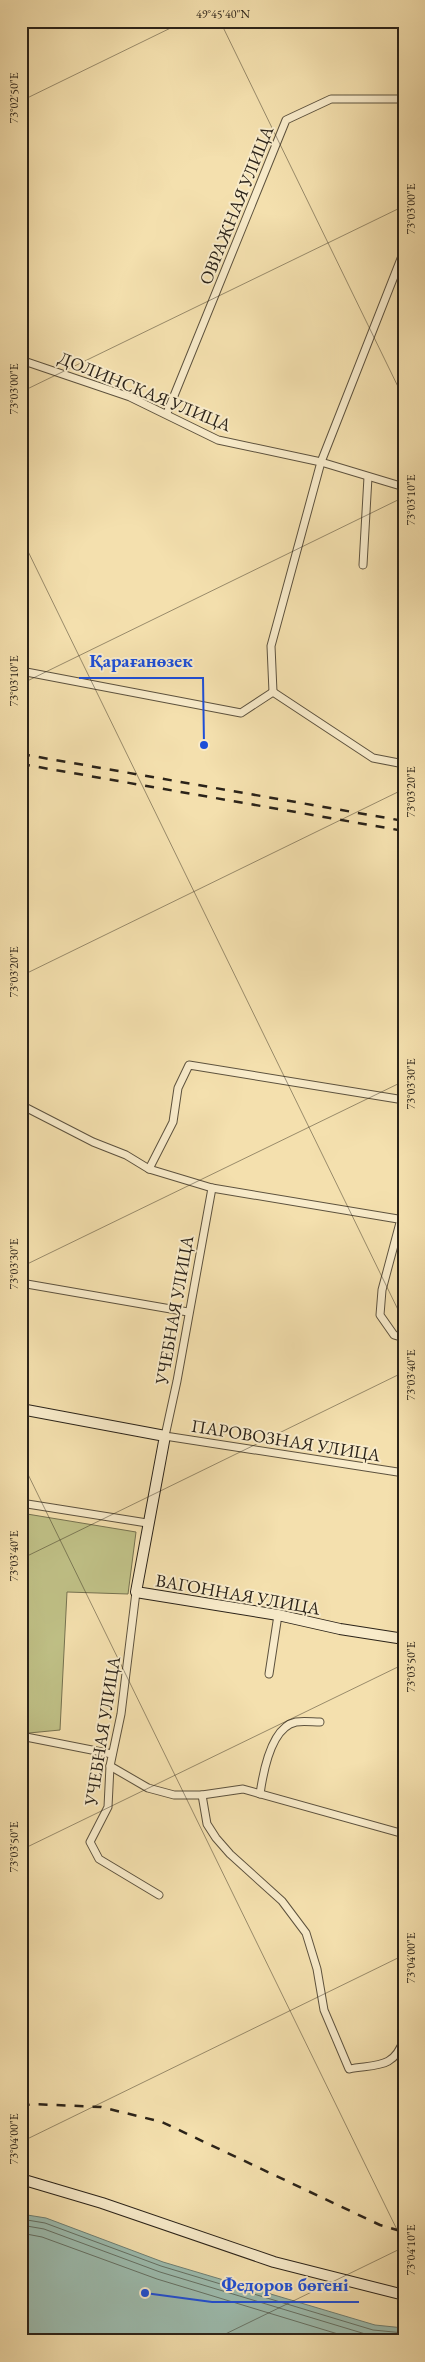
<svg xmlns="http://www.w3.org/2000/svg" width="425" height="2362" viewBox="0 0 425 2362" font-family="'EB Garamond',serif">
	<rect width="100%" height="100%" fill="#f4e0ae"/>
	<filter id="stains"><feTurbulence type="fractalNoise" baseFrequency=".004" numOctaves="4"/><feColorMatrix values="0 0 0 0 .2 0 0 0 0 .09 0 0 0 0 .02 0 0 0 .5 -.17"/></filter>
	<radialGradient id="worn" r=".72"><stop offset=".6" stop-color="#630" stop-opacity="0"/><stop offset="1" stop-color="#630" stop-opacity=".3"/></radialGradient>
	<polygon fill="#c0c187" stroke="#767250" points="21,1513 136,1532 128,1594 67,1592 60,1730 29,1733 21,1727"/>
	<polygon fill="#9cbcaf" stroke="#6f7f73" points="21,2214 46,2218 163,2262 375,2325 404,2328 404,2341 21,2341"/>
	<g fill="none" stroke-linecap="round" stroke-linejoin="round">
		<g stroke="#647064" stroke-width="1">
			<polyline points="21,2219 45,2223 161,2266 373,2330 404,2333"/>
			<polyline points="21,2225 44,2229 160,2272 372,2336 404,2339"/>
			<polyline points="21,2233 42,2237 157,2279 361,2341"/>
		</g>
		<g stroke="#5d523e" stroke-width="9">
			<g id="street">
				<polyline points="21,360 130,397 218,440 321,462 404,487"/>
				<polyline points="167,413 286,120 331,99 404,99"/>
				<polyline points="363,565 368,477"/>
				<polyline points="21,671 241,713 273,692"/>
				<polyline points="273,692 271,646 321,462 404,251"/>
				<polyline points="273,692 373,758 404,764"/>
				<polyline points="21,1105 93,1142 126,1155 149,1169 212,1188 404,1220"/>
				<polyline points="149,1169 173,1122 178,1088 189,1065 404,1100"/>
				<polyline points="212,1188 177,1381 165,1436 404,1473"/>
				<polyline points="401,1219 382,1290 380,1315 394,1335 404,1338"/>
				<polyline points="21,1283 188,1312"/>
				<polyline points="21,1503 147,1523"/>
				<polyline points="136,1592 121,1714 110,1766 108,1807 90,1842 99,1859 159,1895"/>
				<polyline points="269,1674 278,1615"/>
				<polyline points="21,1733 26,1737 112,1754"/>
				<polyline points="110,1766 148,1788 174,1795 202,1795 243,1789 404,1834"/>
				<path d="M260,1794C263,1773 271,1727 296,1722C303,1721 313,1722 320,1722"/>
				<path d="M202,1795L207,1824L216,1838L230,1854L282,1901L306,1933L317,1969L324,2010L349,2069C377,2064 394,2069 404,2039"/>
			</g>
		</g>
		<g stroke="#2b2319" stroke-width="12">
			<g id="secondary">
				<polyline points="21,1409 165,1436 136,1592 278,1615 340,1629 404,1639"/>
				<polyline points="21,2179 102,2203 274,2262 404,2295"/>
			</g>
		</g>
		<use href="#street" stroke="#f8ebca" stroke-width="7"/>
		<use href="#secondary" stroke="#f8ebca" stroke-width="10"/>
		<g stroke="#2b2319" stroke-width="2.5" stroke-dasharray="9 9" stroke-linecap="butt">
			<polyline points="21,754 404,821"/>
			<polyline points="21,764 404,831"/>
			<polyline points="21,2107 31,2104 101,2107 162,2122 380,2225 404,2232"/>
		</g>
	</g>
	<path fill="none" stroke="#2b2319" stroke-width="1" stroke-opacity="0.45" d="M220,21L404,399M21,101L185,21M21,392L404,206M21,537L404,1322M21,684L404,497M21,976L404,789M21,1267L404,1081M21,1460L404,2244M21,1559L404,1372M21,1850L404,1664M21,2142L404,1955M211,2341L404,2247"/>
	<g text-anchor="middle" dominant-baseline="central" stroke-width="4" stroke-linejoin="round" paint-order="stroke">
		<g font-size="18" fill="#2b2319" stroke="#f8ebca">
			<text transform="translate(236 205) rotate(-68)">ОВРАЖНАЯ УЛИЦА</text>
			<text transform="translate(145 391) rotate(22)">ДОЛИНСКАЯ УЛИЦА</text>
			<text transform="translate(174 1310) rotate(-80)">УЧЕБНАЯ УЛИЦА</text>
			<text transform="translate(286 1440) rotate(9)">ПАРОВОЗНАЯ УЛИЦА</text>
			<text transform="translate(238 1594) rotate(10)">ВАГОННАЯ УЛИЦА</text>
			<text transform="translate(102 1731) rotate(-81)">УЧЕБНАЯ УЛИЦА</text>
		</g>
	</g>
	<path fill="none" stroke="#1d4ed8" stroke-width="2" d="M204 745L203 678H79M145 2293L212 2302H359"/>
	<g fill="#1d4ed8" stroke="#f8ebca" stroke-width="2">
		<circle cx="204" cy="745" r="5"/>
		<circle cx="145" cy="2293" r="5"/>
	</g>
	<g font-size="19" text-anchor="middle" font-weight="bold" fill="#1d4ed8" stroke="#f8ebca" stroke-width="4" stroke-linejoin="round" paint-order="stroke">
		<text x="141" y="667">Қарағанөзек</text>
		<text x="285" y="2291">Федоров бөгені</text>
	</g>
	<rect width="425" height="2362" fill="none" stroke="#f4e0ae" stroke-width="55"/>
	<rect x="28" y="28" width="370" height="2306" fill="none" stroke="#2b2319" stroke-width="2"/>
	<g font-size="12" text-anchor="middle" fill="#2b2319">
		<text x="223" y="18">49°45'40"N</text>
		<text transform="translate(14 98) rotate(-90)" y="4">73°02'50"E</text>
		<text transform="translate(411 209) rotate(-90)" y="4">73°03'00"E</text>
		<text transform="translate(14 389) rotate(-90)" y="4">73°03'00"E</text>
		<text transform="translate(411 500) rotate(-90)" y="4">73°03'10"E</text>
		<text transform="translate(14 681) rotate(-90)" y="4">73°03'10"E</text>
		<text transform="translate(411 792) rotate(-90)" y="4">73°03'20"E</text>
		<text transform="translate(14 972) rotate(-90)" y="4">73°03'20"E</text>
		<text transform="translate(411 1084) rotate(-90)" y="4">73°03'30"E</text>
		<text transform="translate(14 1264) rotate(-90)" y="4">73°03'30"E</text>
		<text transform="translate(411 1375) rotate(-90)" y="4">73°03'40"E</text>
		<text transform="translate(14 1556) rotate(-90)" y="4">73°03'40"E</text>
		<text transform="translate(411 1667) rotate(-90)" y="4">73°03'50"E</text>
		<text transform="translate(14 1847) rotate(-90)" y="4">73°03'50"E</text>
		<text transform="translate(411 1958) rotate(-90)" y="4">73°04'00"E</text>
		<text transform="translate(14 2139) rotate(-90)" y="4">73°04'00"E</text>
		<text transform="translate(411 2250) rotate(-90)" y="4">73°04'10"E</text>
	</g>
	<rect width="100%" height="100%" filter="url(#stains)"/>
	<rect width="100%" height="100%" fill="url(#worn)"/>
</svg>
